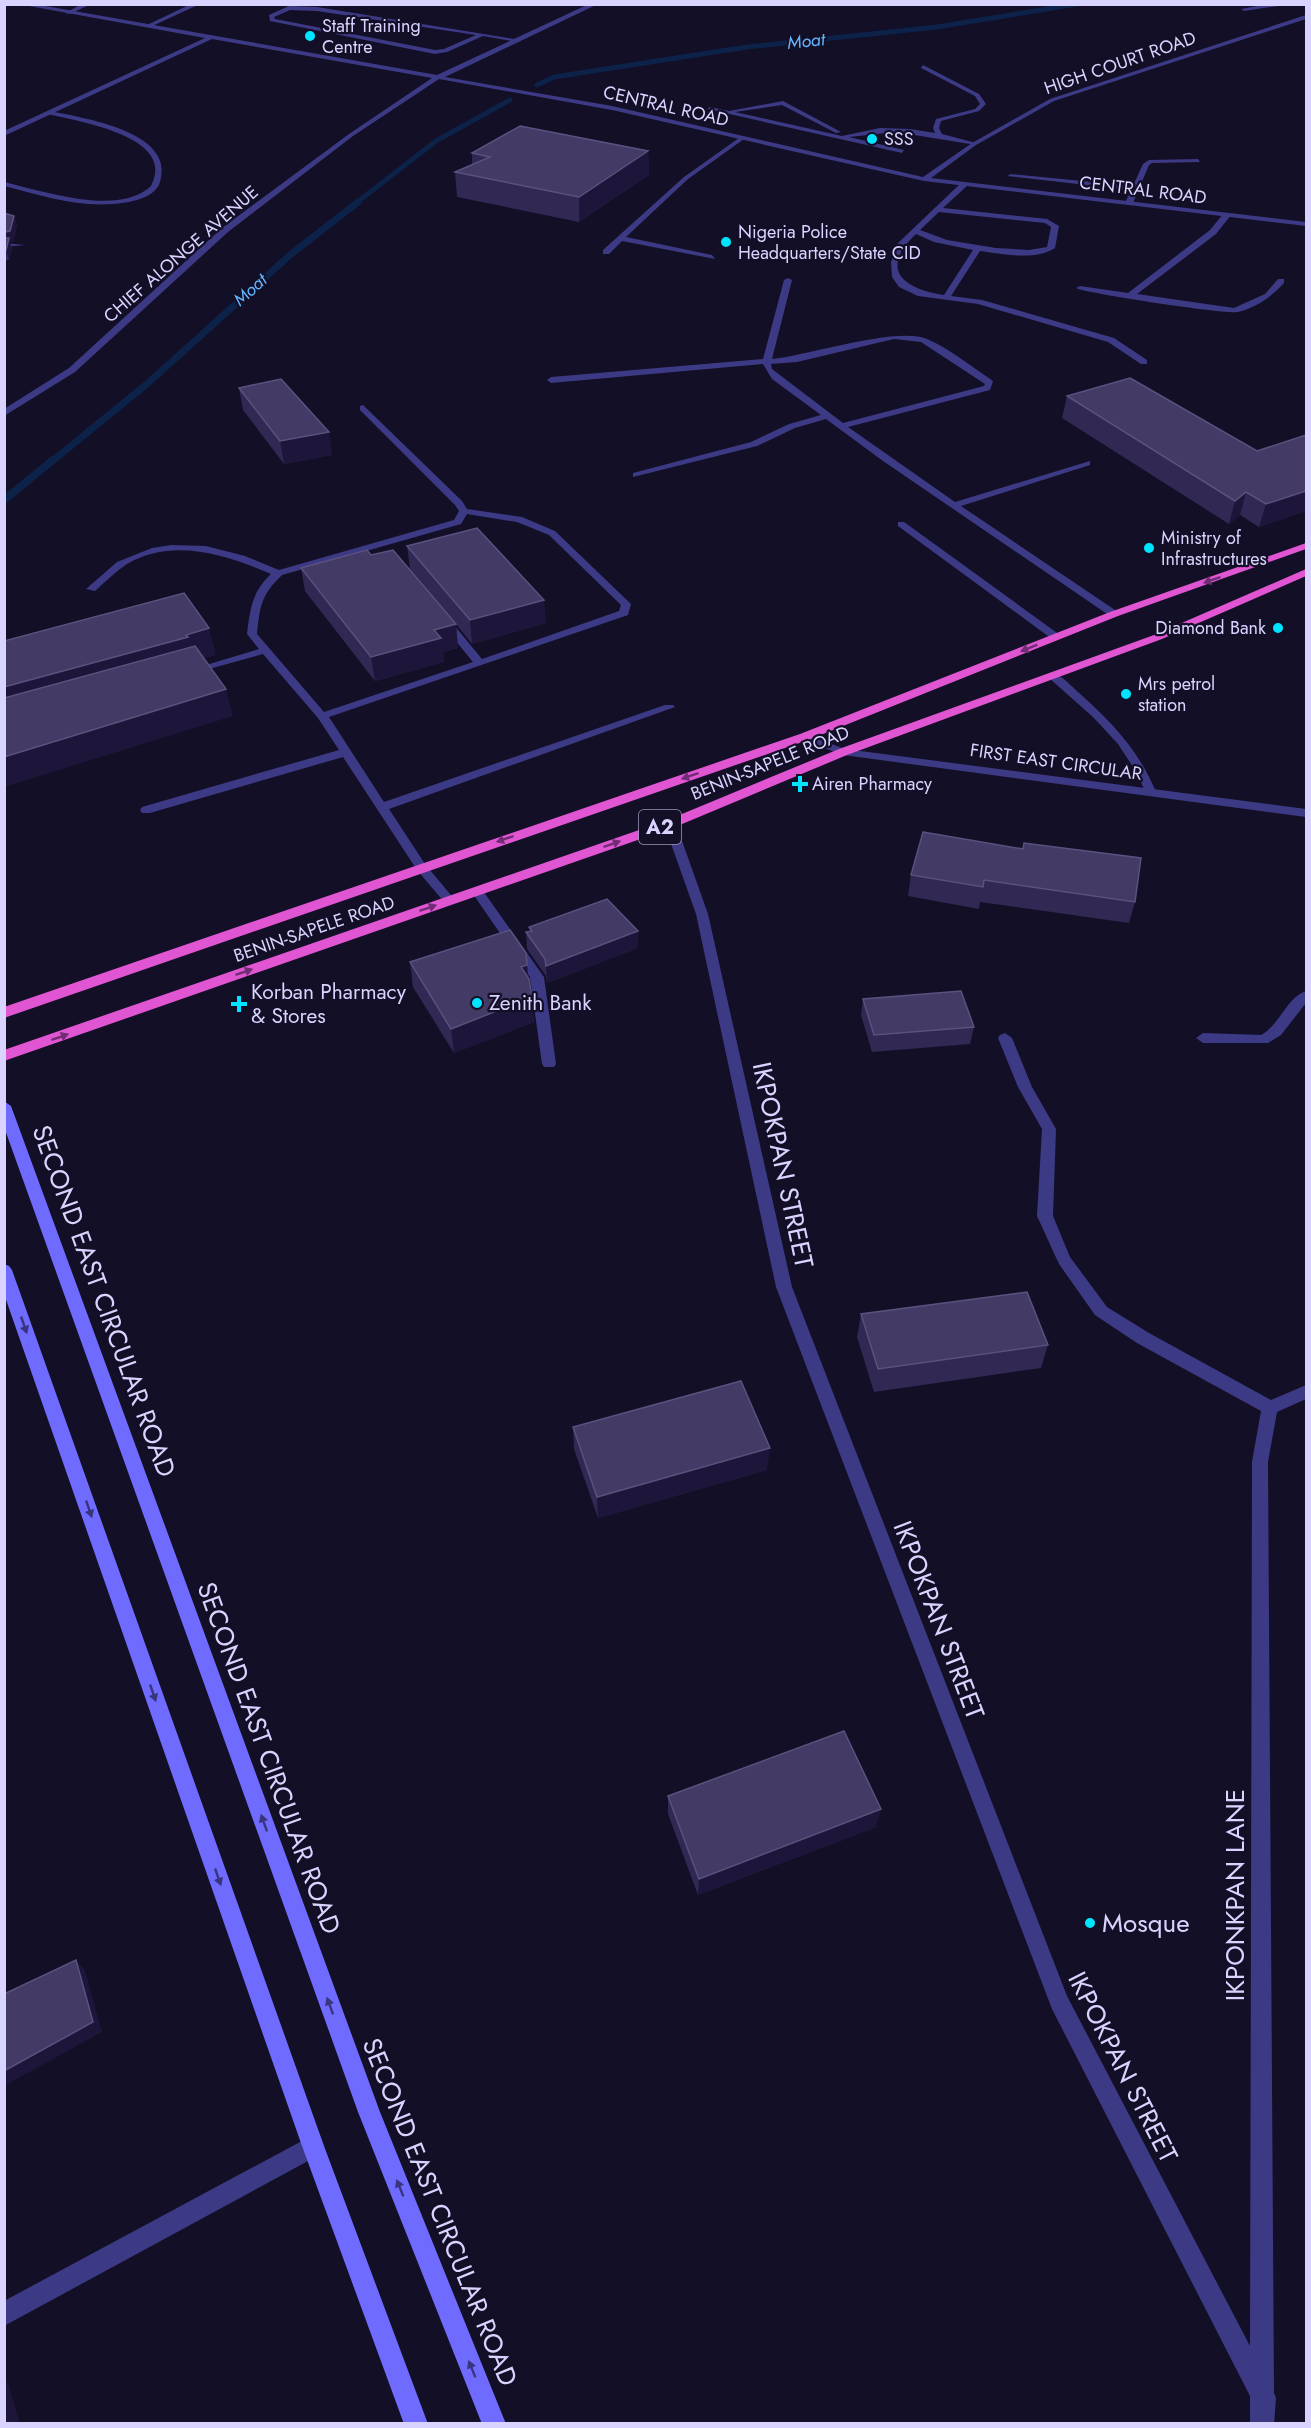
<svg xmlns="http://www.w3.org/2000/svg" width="1311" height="2428" viewBox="0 0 1311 2428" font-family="Jost,sans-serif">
	<rect width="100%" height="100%" fill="#130f26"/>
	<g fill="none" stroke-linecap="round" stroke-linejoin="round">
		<g stroke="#0c2248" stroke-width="5">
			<polyline points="537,85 554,77 747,47 937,27 1077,4"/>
			<polyline points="356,203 436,141 510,100"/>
		</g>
		<polyline stroke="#0c2248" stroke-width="7" points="51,462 147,384 290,255 358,202"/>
		<polyline stroke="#0c2248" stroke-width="8" points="4,500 53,460"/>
		<g fill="#3d3a85" fill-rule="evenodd">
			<polygon points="82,4 91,4 70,14 65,13"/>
			<polygon points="191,4 200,4 150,27 145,26"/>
			<polygon points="1269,4 1291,4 1244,11 1241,9"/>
			<path d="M289,6L317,7L521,40L518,42L483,36L447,52L435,54L270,21L269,15ZM290,10L317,11L476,35L444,49L435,50L275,19L274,17Z"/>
			<polygon points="923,65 979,94 986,104 979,111 941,121 939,128 942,134 976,143 976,145 896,132 849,137 904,150 902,153 707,109 710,107 729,111 783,101 841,132 836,133 782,105 735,112 842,136 880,128 910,129 935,133 933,128 936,119 975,109 980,104 975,96 921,68"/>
			<path d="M50,111C82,118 176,131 160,182C155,199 127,203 113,204C76,207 39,195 4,186V182C43,191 118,217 151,186C178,136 76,121 48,114Z"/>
			<polygon points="739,138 744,139 688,179 626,237 712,255 715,259 622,241 609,254 603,254 603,250 684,177"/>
			<polygon points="1198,159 1200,162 1152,163 1149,165 1133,203 1129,205 1125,203 1131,190 1007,176 1011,174 1133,186 1143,164 1149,160"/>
			<path d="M961,183L968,185L943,208L1047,219L1059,226L1055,248C1035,261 1002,254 980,251L951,296L982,300L1114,338L1147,360V364H1141L1108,342L978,304L918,296L899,287L892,277L891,262L898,243ZM939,212L1045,223L1051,227L1047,247L1029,250L996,248L947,240L920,230ZM916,234L934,242L973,250L944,295C904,289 878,270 916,234Z"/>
			<path d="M1224,213L1231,215L1216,234L1137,294L1234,308L1265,294L1278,279H1284V283C1271,297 1257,307 1238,312C1229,315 1084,293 1076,288L1080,286L1128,293L1210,230Z"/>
			<polygon points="4,243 25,245 4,247"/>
			<path d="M788,278L792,280L772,359C809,355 898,326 927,339C950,349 972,367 993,381L990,390L848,427L955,502L1090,461V465L961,506L1118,612V616H1110L883,461L826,419L795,428L757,446L633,477V473L751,442L789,424L821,415L772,379L763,364L551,383L547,380L551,377L763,359L784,280ZM894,339L921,342L985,384L984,386L843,423L772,369L771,364L797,362Z"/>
			<path d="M363,405L462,501L467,509L522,517L555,531L631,604L628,615L329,717L384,802L665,705H673L675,707L389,809L425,864L455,900L449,904L445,903L417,870L343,757L150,813H142L140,810L142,807L339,750L318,718L263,654L191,674L186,671L259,649L247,634C250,609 252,592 271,574C227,555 173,537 127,564C115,572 105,582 95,591L86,589L117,562L152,548L171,545L206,546L245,556L279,570L454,520L459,511L455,505L360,410V406ZM467,514L517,522L549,535L621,605L619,611L482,659L449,619H441V623L473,662L324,712L257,634C260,606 261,595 282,575L461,524Z"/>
			<polygon points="898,522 904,522 1060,635 1060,639 1052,639 898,526"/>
			<path d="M1053,673C1063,676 1071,686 1079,693C1112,722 1139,751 1156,792L1154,794H1146L1137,773L1118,744L1093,717L1049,678L1048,676Z"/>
			<polygon points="477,887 481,888 544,977 556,1064 554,1067 544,1067 542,1064 530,977 471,891"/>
			<path d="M1306,991V1003L1281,1035L1268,1043H1203L1196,1038L1203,1033L1261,1035C1279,1026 1287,997 1306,991Z"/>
			<polygon points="313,2135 321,2138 324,2146 321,2154 4,2326 4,2301"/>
		</g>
		<g fill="#3d3a85" fill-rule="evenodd">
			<polygon points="34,4 437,75 589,4 598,4 445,77 612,106 923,177 972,143 1050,99 1306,15 1306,19 1054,101 976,145 931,178 1306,222 1306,226 924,181 612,110 439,79 353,136 228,232 75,372 4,416 4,409 69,368 222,228 349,134 432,78 212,39 4,136 4,131 205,38 18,4"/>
			<polygon points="670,820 676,824 708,914 792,1287 1067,1996 1250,2346 1252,1462 1261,1411 1137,1343 1095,1315 1059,1264 1037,1216 1042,1129 1018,1087 998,1038 1000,1035 1005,1033 1012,1038 1032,1087 1056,1129 1053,1216 1070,1257 1107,1307 1149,1333 1271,1400 1306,1385 1306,1399 1277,1412 1268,1462 1274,2393 1276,2398 1274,2424 1250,2424 1250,2396 1052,2009 776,1287 696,914 664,824"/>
		</g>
		<polygon fill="#3d3a85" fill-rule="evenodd" points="804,734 845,749 1306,809 1306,817 843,755 800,739 800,735"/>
		<g fill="#6f6bff" fill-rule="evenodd">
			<polygon points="4,1101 11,1106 380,2112 506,2424 482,2424 358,2112 4,1127"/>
			<polygon points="4,1264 9,1266 12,1270 324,2146 428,2424 404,2424 302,2146 4,1294"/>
		</g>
		<g fill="#e055d1" fill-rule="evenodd">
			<polygon points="1306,543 1306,549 1118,616 808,740 4,1018 4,1007 800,734 1110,612"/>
			<polygon points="1306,569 1306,576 1162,639 847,755 675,827 4,1061 4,1050 665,821 839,749 1154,635"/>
		</g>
	</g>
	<g fill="#312854">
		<polygon points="648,151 649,175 579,222 457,197 455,172 472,164 472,153"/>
		<polygon points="4,213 14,216 17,226 13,242 10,242 12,249 9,260 4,261"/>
		<polygon points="239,388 332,455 284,464 243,410"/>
		<polygon points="1067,396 1257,451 1306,435 1306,511 1259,527 1240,515 1229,524 1062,418"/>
		<polygon points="407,546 546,623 472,644 456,624 458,648 443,652 444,662 375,681 305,591 301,568 371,555 456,624 410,569"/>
		<polygon points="923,832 1135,902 1129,923 980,902 979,909 908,896 911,875"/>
		<polygon points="529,927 638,931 638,948 547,983 546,976 527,949 526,932 530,931"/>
		<polygon points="410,962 527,965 534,1022 454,1053 413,987"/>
		<polygon points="863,999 974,1027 970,1044 872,1052 861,1015"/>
		<polygon points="861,1314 1048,1345 1041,1368 874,1392 857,1337"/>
		<polygon points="573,1427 767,1470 598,1518 574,1449"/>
		<polygon points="668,1796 876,1827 698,1895 668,1814"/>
	</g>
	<g fill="#1d163a">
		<polygon points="648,151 649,175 579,222 579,197"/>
		<polygon points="14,216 17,226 13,242 10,242 12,249 9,260 4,243 4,232"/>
		<polygon points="329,432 332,455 284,464 280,441"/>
		<polygon points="1306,491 1306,511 1259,527 1266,504"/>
		<polygon points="1246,492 1240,515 1229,524 1235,501"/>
		<polygon points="544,600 546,623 472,644 470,620"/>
		<polygon points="456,624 458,648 443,652 444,662 375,681 371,657 434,630"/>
		<polygon points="209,628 216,655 4,717 4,687"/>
		<polygon points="226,689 233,716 4,787 4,757"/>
		<polygon points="638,931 638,948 547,983 546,966"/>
		<polygon points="527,965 529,989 521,967"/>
		<polygon points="532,997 534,1022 454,1053 451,1029"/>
		<polygon points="770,1448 767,1470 598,1518 597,1497"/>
		<polygon points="881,1809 876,1827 698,1895 699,1879"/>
		<polygon points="76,1960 85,1970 102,2032 4,2086 4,2071"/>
		<polygon points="4,2382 8,2383 20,2424 4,2424"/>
	</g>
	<g fill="#433a66" stroke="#5a527e" stroke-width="1.5">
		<polygon points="520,126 648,151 579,197 455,172 490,157 472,153"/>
		<polygon points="4,213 14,216 10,231 4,232"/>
		<polygon points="4,238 9,238 6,250 4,250"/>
		<polygon points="1130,378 1257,451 1306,435 1306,491 1266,504 1246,492 1235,501 1067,396"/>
		<polygon points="281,379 329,432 280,441 239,388"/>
		<polygon points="477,528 544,600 470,620 407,546"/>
		<polygon points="367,550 371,555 393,550 456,624 434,630 441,638 371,657 301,568"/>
		<polygon points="184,593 209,628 186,635 188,637 4,687 4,641"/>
		<polygon points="195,646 226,689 4,757 4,698"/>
		<polygon points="923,832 1023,849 1024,843 1141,858 1135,902 984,880 983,887 911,875"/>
		<polygon points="607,899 638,931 546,966 545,959 526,932 532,931 529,927"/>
		<polygon points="510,930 526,953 527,965 521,967 529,979 532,997 451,1029 410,962"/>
		<polygon points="961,991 974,1027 874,1035 863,999"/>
		<polygon points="1027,1292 1048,1345 878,1369 861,1314"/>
		<polygon points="741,1381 770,1448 597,1497 573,1427"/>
		<polygon points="844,1731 881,1809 699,1879 668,1796"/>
		<polygon points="76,1960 93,2022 4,2071 4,1994"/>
	</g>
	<defs><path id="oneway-solid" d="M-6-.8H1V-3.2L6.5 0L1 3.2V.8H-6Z" transform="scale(1.5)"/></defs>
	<g fill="#6f2e73">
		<use href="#oneway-solid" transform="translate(1212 580) rotate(161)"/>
		<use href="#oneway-solid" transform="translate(1029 648) rotate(158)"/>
		<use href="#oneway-solid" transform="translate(690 776) rotate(161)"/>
		<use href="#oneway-solid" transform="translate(505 839) rotate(161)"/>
		<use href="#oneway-solid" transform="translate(612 844) rotate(-19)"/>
		<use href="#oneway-solid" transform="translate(428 908) rotate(-19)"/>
		<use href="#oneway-solid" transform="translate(244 972) rotate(-19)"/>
		<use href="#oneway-solid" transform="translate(60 1037) rotate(-19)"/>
	</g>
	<g fill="#38347d">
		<use href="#oneway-solid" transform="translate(24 1325) rotate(71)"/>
		<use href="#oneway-solid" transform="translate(89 1509) rotate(71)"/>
		<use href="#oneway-solid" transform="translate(153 1693) rotate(71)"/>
		<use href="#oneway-solid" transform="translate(264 1823) rotate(-110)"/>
		<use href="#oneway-solid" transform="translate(218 1877) rotate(71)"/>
		<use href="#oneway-solid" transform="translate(330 2006) rotate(-110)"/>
		<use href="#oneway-solid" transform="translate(400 2188) rotate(-112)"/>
		<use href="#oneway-solid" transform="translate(472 2369) rotate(-112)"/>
	</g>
	<g fill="#00e5ff" stroke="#130f26" stroke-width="2">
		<circle cx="310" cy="36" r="6"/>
		<circle cx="872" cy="139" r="6"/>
		<circle cx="726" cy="242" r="6"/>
		<circle cx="1149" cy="548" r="6"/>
		<circle cx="1278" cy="628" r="6"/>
		<circle cx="1126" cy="694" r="6"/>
		<path d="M797 775h6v6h6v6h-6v6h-6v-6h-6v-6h6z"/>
		<circle cx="477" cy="1003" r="6"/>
		<path d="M236 995h6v6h6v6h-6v6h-6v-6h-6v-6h6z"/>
		<circle cx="1090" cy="1923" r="6"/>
	</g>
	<g text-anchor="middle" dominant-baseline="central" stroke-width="4.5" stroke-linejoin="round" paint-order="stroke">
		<g font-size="18" fill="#d9d4ff" stroke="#130f26" text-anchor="start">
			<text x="322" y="26">Staff Training<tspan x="322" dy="21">Centre</tspan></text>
			<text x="884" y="139">SSS</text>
			<text x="738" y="232">Nigeria Police<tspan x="738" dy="21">Headquarters/State CID</tspan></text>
			<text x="1161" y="538">Ministry of<tspan x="1161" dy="21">Infrastructures</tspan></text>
			<text x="1266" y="628" text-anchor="end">Diamond Bank</text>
			<text x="1138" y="684">Mrs petrol<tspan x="1138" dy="21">station</tspan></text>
			<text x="812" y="784">Airen Pharmacy</text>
		</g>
		<g font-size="18" font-style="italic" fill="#62b6ff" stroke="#130f26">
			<text transform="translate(806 41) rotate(-6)">Moat</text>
			<text transform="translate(250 290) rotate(-42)">Moat</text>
		</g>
		<g font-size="18" fill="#d9d4ff" stroke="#130f26">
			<text transform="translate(1120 63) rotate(-19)">HIGH COURT ROAD</text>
			<text transform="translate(666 106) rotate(13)">CENTRAL ROAD</text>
			<text transform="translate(1143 190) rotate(7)">CENTRAL ROAD</text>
			<text transform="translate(181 254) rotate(-41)">CHIEF ALONGE AVENUE</text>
			<text transform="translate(1056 762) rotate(8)">FIRST EAST CIRCULAR</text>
			<text transform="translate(770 763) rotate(-22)">BENIN-SAPELE ROAD</text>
			<text transform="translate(314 929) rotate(-19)">BENIN-SAPELE ROAD</text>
		</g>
		<rect fill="#130f26" stroke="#9e99be" stroke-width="1.5" x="639" y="810" width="42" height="34" rx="4.5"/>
		<g font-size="20" font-weight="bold" fill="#d9d4ff">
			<text x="660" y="827">A2</text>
		</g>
		<g font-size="21" fill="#d9d4ff" stroke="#130f26" text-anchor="start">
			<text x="251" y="992">Korban Pharmacy<tspan x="251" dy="24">&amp; Stores</tspan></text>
			<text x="489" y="1003">Zenith Bank</text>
		</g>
		<g font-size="26" fill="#d9d4ff" stroke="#130f26">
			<text transform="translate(783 1165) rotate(78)">IKPOKPAN STREET</text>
			<text transform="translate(104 1301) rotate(70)">SECOND EAST CIRCULAR ROAD</text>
			<text transform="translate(939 1620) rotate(69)">IKPOKPAN STREET</text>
			<text transform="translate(269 1758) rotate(70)">SECOND EAST CIRCULAR ROAD</text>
			<text transform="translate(1235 1895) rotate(-90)">IKPONKPAN LANE</text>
			<text transform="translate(1123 2067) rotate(63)">IKPOKPAN STREET</text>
			<text transform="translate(440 2212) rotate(68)">SECOND EAST CIRCULAR ROAD</text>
		</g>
		<g font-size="26" fill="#d9d4ff" stroke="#130f26" text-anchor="start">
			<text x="1102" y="1923">Mosque</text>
		</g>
	</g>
	<rect width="1311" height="2428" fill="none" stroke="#d9d4ff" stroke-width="12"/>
</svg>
